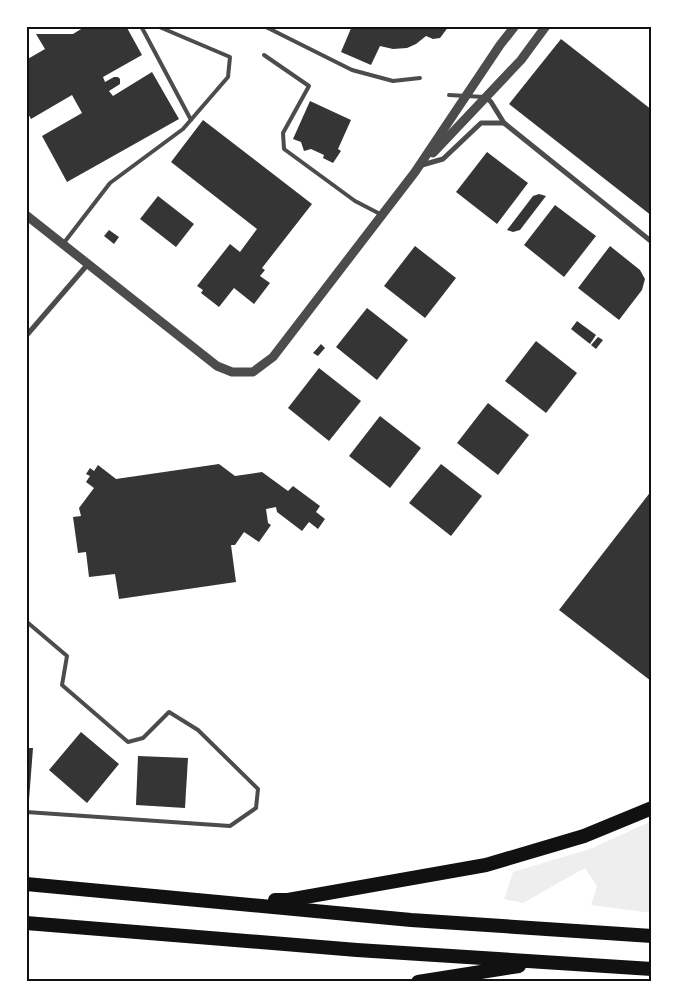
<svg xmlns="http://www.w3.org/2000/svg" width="678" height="1008" viewBox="0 0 678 1008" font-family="'PT Sans Narrow',sans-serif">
	<rect width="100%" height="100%" fill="#fff"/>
	<polygon fill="#eee" points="652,821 652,913 591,905 597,886 585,868 523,903 504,899 513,872 590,849"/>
	<g fill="#353535">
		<polygon points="86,26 126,26 142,55 103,77 105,82 114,77 118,77 120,79 120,84 109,91 113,96 152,72 179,119 67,182 42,136 82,113 72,95 31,119 26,110 26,60 45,49 36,34 73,34"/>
		<polygon points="352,26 449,26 440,38 433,39 426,36 416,44 407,48 393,49 380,46 371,65 341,52"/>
		<polygon points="561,39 652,110 652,216 509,104"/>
		<polygon points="310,101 351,120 338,149 341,151 333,163 323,158 324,155 311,149 304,151 301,142 293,139"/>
		<polygon points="203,120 312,204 262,268 265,270 260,276 270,283 254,304 234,288 219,307 201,293 203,290 197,286 230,244 240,252 257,229 171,162"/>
		<polygon points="487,152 528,183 497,224 456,192"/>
		<polygon points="539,194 546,196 520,230 513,232 507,230 533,196"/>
		<polygon points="158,196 194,224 176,247 140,219"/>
		<polygon points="555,205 596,236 564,277 524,245"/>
		<polygon points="109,230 119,237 114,244 104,236"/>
		<polygon points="415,246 456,278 425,318 384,286"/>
		<polygon points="610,246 640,270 645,279 642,290 619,320 578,288"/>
		<polygon points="367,308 408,340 377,380 336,347"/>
		<polygon points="577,321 596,335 590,344 571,329"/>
		<polygon points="598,337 603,340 596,349 591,345"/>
		<polygon points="536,341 577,373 546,413 505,381"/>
		<polygon points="321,344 325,348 318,356 313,353"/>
		<polygon points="319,368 361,401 329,441 288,408"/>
		<polygon points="488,403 529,435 498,475 457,443"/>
		<polygon points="380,416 421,448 390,488 349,456"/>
		<polygon points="219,464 235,476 262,472 288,491 293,486 320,506 316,512 325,519 318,529 309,522 302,531 277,512 276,507 266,509 268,523 271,525 259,542 244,532 235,545 231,545 236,582 119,599 115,574 89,577 86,552 78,553 73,517 81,516 79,508 94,488 86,482 90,476 86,474 90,468 94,471 98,465 116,479"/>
		<polygon points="441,464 482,496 451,536 409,503"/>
		<polygon points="652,490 652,679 651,681 559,610"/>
		<polygon points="81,732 119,764 87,803 49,770"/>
		<polygon points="26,748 33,748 29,800 26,800"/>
		<polygon points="138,756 188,758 185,808 136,805"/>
	</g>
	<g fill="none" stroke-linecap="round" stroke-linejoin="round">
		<g stroke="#4c4c4c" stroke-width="4">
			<polyline points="141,26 191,120"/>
			<polyline points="264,26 352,70 393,81 420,78"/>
			<polyline points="264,55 309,86 283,133 284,149 355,201 382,215"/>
			<polyline points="449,95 484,97"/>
			<polyline points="63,244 110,183 183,129 228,77 230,57 157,26"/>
			<polyline points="26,812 230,826 256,808 258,789 198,730 169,712 143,738 128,742 62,685 67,656 27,622"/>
		</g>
		<g stroke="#4c4c4c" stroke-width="5">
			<polyline points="486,97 491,102 504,123 652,242"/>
			<polyline points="422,165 443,159 481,123 504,123"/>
			<polyline points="26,336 88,264"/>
		</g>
		<g stroke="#4c4c4c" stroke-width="9">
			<polyline points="433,153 521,60 546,26"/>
			<polyline points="26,215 217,366 232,372 253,372 273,357 415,172 500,45 515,26"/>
		</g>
		<g stroke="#111" stroke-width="14">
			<polyline points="26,884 411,920 652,936"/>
			<polyline points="275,900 288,900 486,865 584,836 652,808"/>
			<polyline points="26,923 357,950 652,969"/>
			<polyline points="418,982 519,966"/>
		</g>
	</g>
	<rect width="678" height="1008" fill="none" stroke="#ffffff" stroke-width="55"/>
	<rect x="28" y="28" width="622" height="952" fill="none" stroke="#111" stroke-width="2"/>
</svg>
